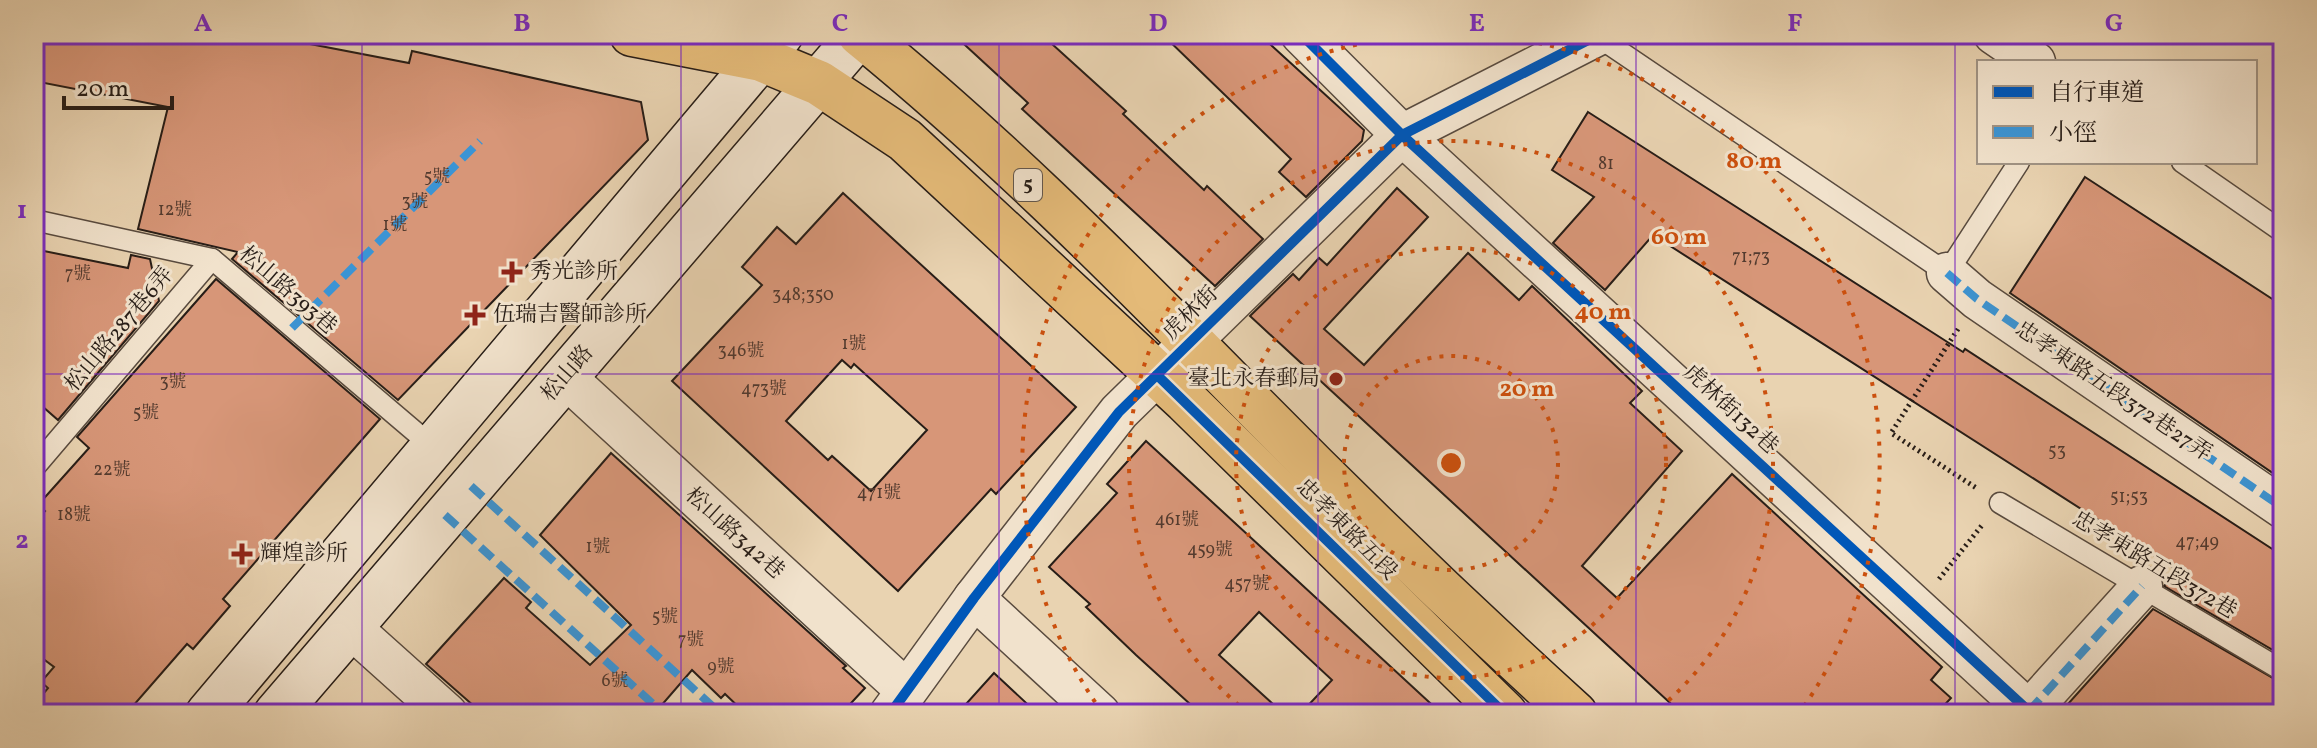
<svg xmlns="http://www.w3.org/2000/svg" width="2317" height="748" viewBox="0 0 2317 748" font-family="Vollkorn,'Noto Serif TC',serif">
	<rect width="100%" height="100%" fill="#e9d3b1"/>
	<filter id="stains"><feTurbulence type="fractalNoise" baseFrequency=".0025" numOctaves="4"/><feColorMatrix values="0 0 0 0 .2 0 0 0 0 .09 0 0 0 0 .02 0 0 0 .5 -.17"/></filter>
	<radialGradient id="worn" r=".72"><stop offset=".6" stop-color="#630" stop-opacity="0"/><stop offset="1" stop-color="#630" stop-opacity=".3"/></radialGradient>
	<g fill="#d79678" stroke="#271d17" stroke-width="2" fill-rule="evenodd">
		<polygon points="34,34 258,34 409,63 412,51 641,102 648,140 398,400 232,259 238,252 138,229 168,107 34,81"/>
		<polygon points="953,34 1041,34 1126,111 1123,114 1204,190 1207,186 1263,239 1215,286 1022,109 1028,103"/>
		<polygon points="1162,34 1259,34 1364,130 1362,141 1306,197 1279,172 1291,159"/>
		<polygon points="1588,112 1963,352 1965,349 2283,556 2283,656 2164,586 2178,571 1653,235 1605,290 1553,243 1594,197 1552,170"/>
		<polygon points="2085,177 2283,306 2283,480 2010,293"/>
		<polygon points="1397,188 1428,217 1324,329 1364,365 1468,253 1519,300 1532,286 1642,391 1630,403 1682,451 1582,566 1617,598 1732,474 1942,667 1931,680 1951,698 1936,714 1682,714 1250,316 1293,274 1299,280 1319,258 1327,265"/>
		<path d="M843,193L1076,407L996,494L991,489L898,591L672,381L762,285L742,267L777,227L796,244ZM842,360L851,368L854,364L927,430L871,491L832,456L828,460L786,421Z"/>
		<polygon points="34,249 128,268 131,255 150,259 159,301 58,420 34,399"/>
		<polygon points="216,279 380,419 223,599 230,606 193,649 187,644 126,714 34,714 34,705 48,688 41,682 54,667 34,652 34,524 45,511 38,505 89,448 77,437"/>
		<polygon points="1146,441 1442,714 1300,714 1332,680 1259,612 1219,655 1284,714 1201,714 1136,655 1086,607 1090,604 1049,567 1117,493 1107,484"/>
		<polygon points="611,453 846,666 843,668 865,688 841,714 746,714 725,694 721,698 692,670 654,714 483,714 426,664 504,578 531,602 526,608 590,665 631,625 540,535"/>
		<polygon points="2153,609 2283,684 2283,714 2059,714"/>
		<polygon points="994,673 1038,714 957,714"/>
	</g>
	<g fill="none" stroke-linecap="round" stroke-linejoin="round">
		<g stroke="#584a3e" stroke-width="23">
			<g id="lane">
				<polyline points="1597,36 1947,273 2019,162"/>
				<polyline points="2182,162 2283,232"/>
				<polyline points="34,220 212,259 433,447"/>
				<polyline points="34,468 212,259"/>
				<polyline points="2000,503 2283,671"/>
			</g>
		</g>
		<g stroke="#584a3e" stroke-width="43">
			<g id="street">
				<polyline points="1301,34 1402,135 2032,714"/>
				<polyline points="1994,34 2035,62"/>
				<polyline points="1947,273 1977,299 2283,508"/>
				<polyline points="565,377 906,690"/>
				<polyline points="974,598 1100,714"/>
				<polyline points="350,627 447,714"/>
				<polyline points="2029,711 2142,586"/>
				<polyline points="890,714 974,598 1119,412 1402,135 1600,34"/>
			</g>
		</g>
		<g stroke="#271d17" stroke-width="47">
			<g id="secondary">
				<polyline points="208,714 781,34"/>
				<polyline points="276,714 860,34"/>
			</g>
		</g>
		<g stroke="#271d17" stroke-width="47">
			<g id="primary">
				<polyline points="632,34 761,59 819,83 905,140 1186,401 1505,714"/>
				<path d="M860,34C988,138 1107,256 1222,373C1336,490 1454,604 1575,714"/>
			</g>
		</g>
		<g stroke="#271d17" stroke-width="5" stroke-dasharray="2 4" stroke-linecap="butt">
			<polyline points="1958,329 1891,433 1978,489"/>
			<polyline points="1939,579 1983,524"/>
		</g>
		<use href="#lane" stroke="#f1e2cc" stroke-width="20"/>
		<use href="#street" stroke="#f1e2cc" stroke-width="40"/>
		<use href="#secondary" stroke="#f1e2cc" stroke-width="44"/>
		<use href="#primary" stroke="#e4ba78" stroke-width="44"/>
		<g stroke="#3b94d4" stroke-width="8" stroke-dasharray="16 8" stroke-linecap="butt">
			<polyline points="1947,273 1977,299 2283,508"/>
			<polyline points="292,328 480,141"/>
			<polyline points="471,486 721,714"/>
			<polyline points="445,515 664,714"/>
			<polyline points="2029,711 2142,586"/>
		</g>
		<g stroke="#f1e2cc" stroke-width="15">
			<g id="cycleway">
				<polyline points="1301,34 1402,135 2032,714"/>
				<polyline points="1157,375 1505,714"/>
				<polyline points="890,714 974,598 1119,412 1402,135 1600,34"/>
			</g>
		</g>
		<use href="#cycleway" stroke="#0057b8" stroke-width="10"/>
	</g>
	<path fill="none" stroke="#7b2cbf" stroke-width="2" stroke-opacity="0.55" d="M362,34V714M681,34V714M999,34V714M1318,34V714M1636,34V714M1955,34V714M34,374H2283"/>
	<g fill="none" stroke="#cb500e" stroke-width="4" stroke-dasharray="4 8">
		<circle cx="1451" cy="463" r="107"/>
		<circle cx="1451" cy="463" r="215"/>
		<path d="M1248 713A322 322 0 1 1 1654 713"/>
		<path d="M1102 712A429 429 0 0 1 1447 34M1455 34A429 429 0 0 1 1800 712"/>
	</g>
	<g fill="#8f2418" stroke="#f1e2cc" stroke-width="3">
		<path d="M508 260h8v8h8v8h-8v8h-8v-8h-8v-8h8z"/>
		<path d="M471 303h8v8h8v8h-8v8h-8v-8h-8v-8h8z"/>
		<circle cx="1336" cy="379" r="8"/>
		<path d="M238 542h8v8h8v8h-8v8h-8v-8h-8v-8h8z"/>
	</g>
	<g text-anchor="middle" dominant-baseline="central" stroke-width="6" stroke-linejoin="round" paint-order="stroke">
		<g font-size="18" fill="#533b2f">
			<text x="1606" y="164">81</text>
			<text x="437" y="177">5號</text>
			<text x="415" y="202">3號</text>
			<text x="175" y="210">12號</text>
			<text x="395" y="225">1號</text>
			<text x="1751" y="257">71;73</text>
			<text x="78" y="274">7號</text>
			<text x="803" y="295">348;350</text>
			<text x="854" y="344">1號</text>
			<text x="741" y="351">346號</text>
			<text x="173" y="382">3號</text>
			<text x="764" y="389">473號</text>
			<text x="146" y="413">5號</text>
			<text x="2057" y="451">53</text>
			<text x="112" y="470">22號</text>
			<text x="879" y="493">471號</text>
			<text x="2129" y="497">51;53</text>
			<text x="74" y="515">18號</text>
			<text x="1177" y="520">461號</text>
			<text x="2197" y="542">47;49</text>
			<text x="598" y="547">1號</text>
			<text x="1210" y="550">459號</text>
			<text x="1247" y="584">457號</text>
			<text x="665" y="617">5號</text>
			<text x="691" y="640">7號</text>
			<text x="721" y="667">9號</text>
			<text x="615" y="681">6號</text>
		</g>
		<rect fill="#f1e2cc" stroke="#64584d" stroke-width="2" x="1014" y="169" width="28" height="32" rx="6"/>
		<g font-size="20" font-weight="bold" fill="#271d17">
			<text x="1028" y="185">5</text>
		</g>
		<g font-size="22" fill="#271d17" stroke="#f1e2cc" text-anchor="start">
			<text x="530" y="272">秀光診所</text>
			<text x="493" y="315">伍瑞吉醫師診所</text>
			<text x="1320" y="379" text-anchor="end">臺北永春郵局</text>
			<text x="260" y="554">輝煌診所</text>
		</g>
		<g font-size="22" fill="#271d17" stroke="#f1e2cc">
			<text transform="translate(287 291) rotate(41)">松山路393巷</text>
			<text transform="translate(1191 314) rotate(-44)">虎林街</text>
			<text transform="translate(120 330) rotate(-50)">松山路287巷6弄</text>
			<text transform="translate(568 374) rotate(-49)">松山路</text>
			<text transform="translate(2113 392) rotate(34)">忠孝東路五段372巷27弄</text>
			<text transform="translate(1730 410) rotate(43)">虎林街132巷</text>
			<text transform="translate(1346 530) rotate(45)">忠孝東路五段</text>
			<text transform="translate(734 534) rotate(42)">松山路342巷</text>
			<text transform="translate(2154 566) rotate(31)">忠孝東路五段372巷</text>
		</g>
	</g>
	<circle cx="1451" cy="463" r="12" fill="#cb500e" stroke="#f1e2cc" stroke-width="4"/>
	<g font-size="24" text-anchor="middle" font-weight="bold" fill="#cb500e" stroke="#f1e2cc" stroke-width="6" stroke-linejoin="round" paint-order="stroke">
		<text x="1754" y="168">80 m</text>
		<text x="1679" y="244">60 m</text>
		<text x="1603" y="319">40 m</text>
		<text x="1527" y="396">20 m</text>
	</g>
	<rect width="2317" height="748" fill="none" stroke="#e9d3b1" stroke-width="88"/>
	<rect x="1977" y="60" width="280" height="104" fill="#f1e2cc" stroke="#a09384" stroke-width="2"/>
	<rect x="1993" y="86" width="40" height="12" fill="#0057b8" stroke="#a09384" stroke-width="2"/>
	<text x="2049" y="100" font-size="24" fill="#271d17">自行車道</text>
	<rect x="1993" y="126" width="40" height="12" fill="#3b94d4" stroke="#a09384" stroke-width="2"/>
	<text x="2049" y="140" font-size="24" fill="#271d17">小徑</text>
	<path d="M64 96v12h108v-12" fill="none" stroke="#271d17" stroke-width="4"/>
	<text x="76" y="96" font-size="24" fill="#271d17" stroke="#f1e2cc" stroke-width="6" paint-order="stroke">20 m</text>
	<rect x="44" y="44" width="2229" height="660" fill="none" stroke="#7b2cbf" stroke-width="3"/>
	<g font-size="26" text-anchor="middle" font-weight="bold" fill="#7b2cbf">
		<text x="203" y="31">A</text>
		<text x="522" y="31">B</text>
		<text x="840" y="31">C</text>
		<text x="1158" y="31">D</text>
		<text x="1477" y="31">E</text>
		<text x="1795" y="31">F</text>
		<text x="2114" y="31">G</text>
		<text x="22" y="218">1</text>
		<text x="22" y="548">2</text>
	</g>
	<rect width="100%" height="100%" filter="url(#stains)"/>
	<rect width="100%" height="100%" fill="url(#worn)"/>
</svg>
